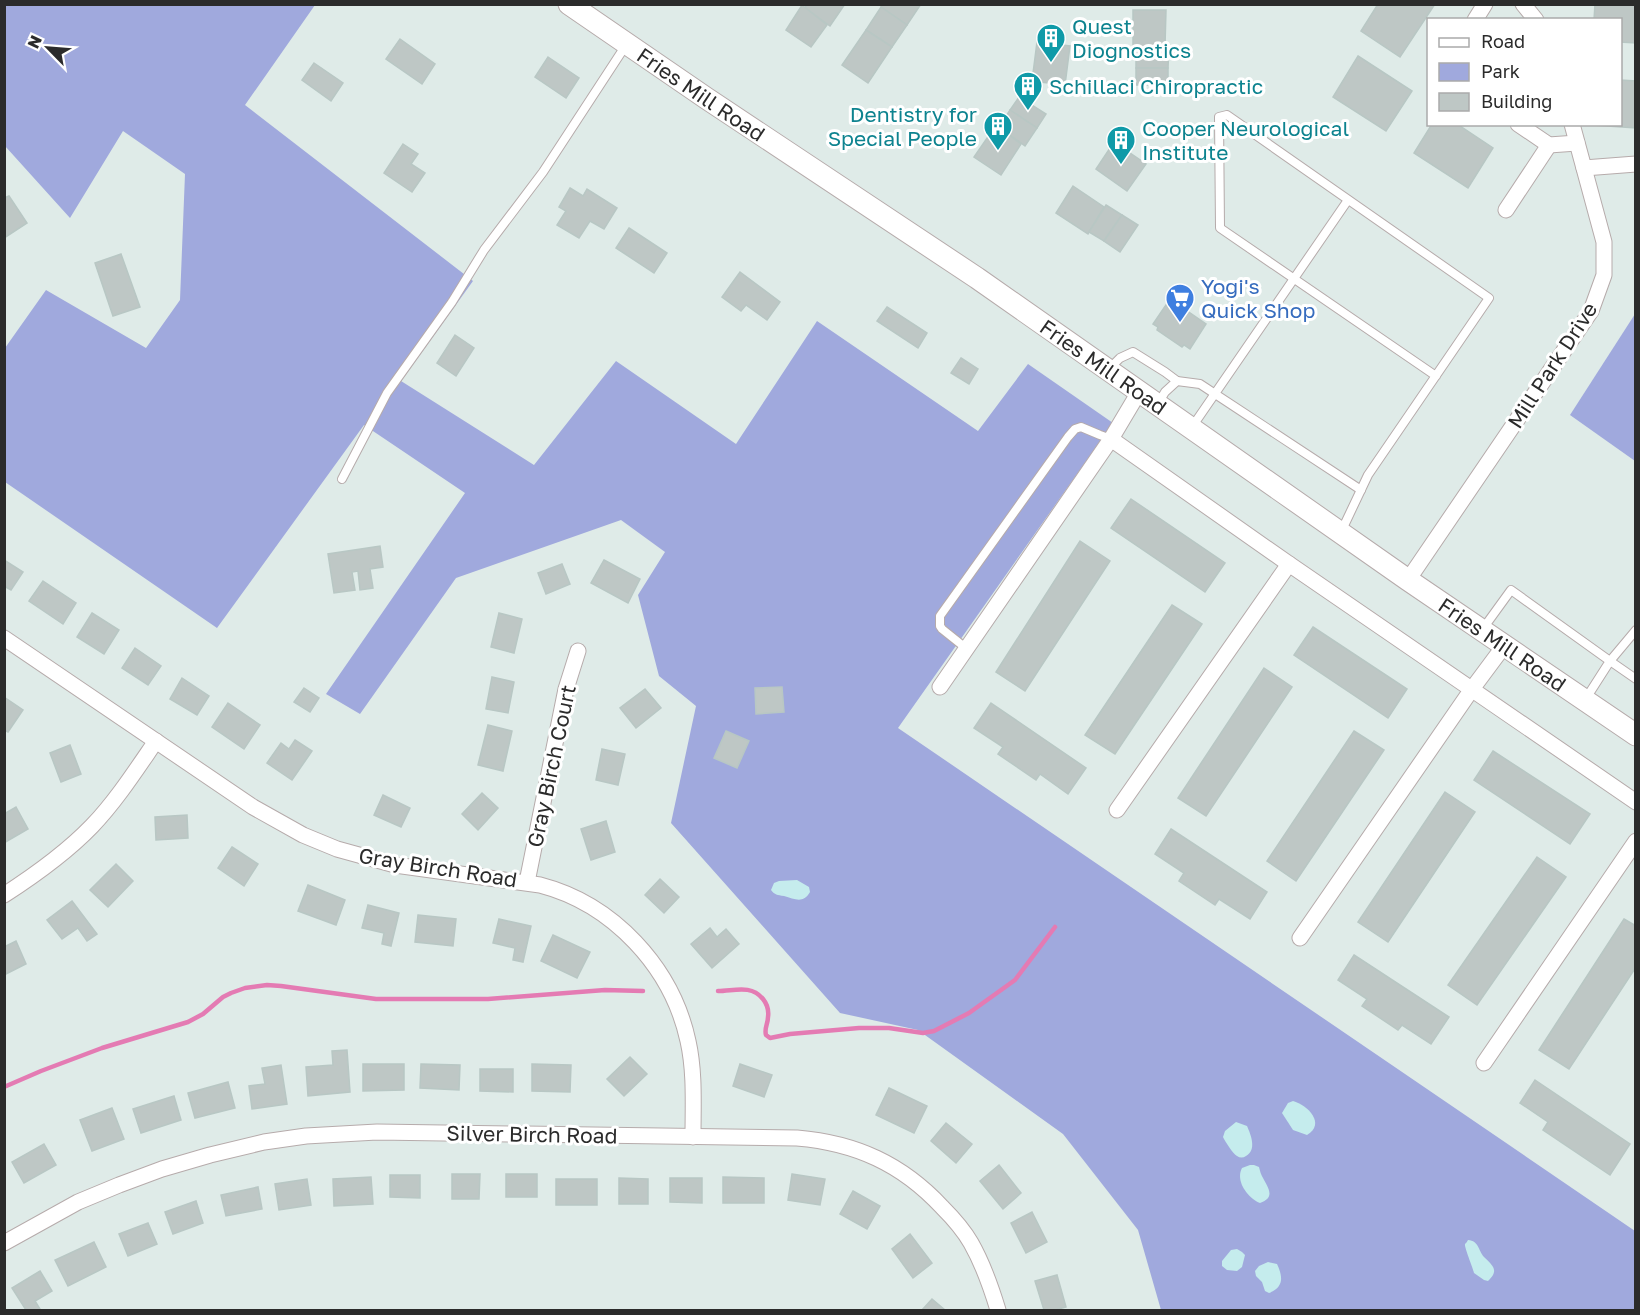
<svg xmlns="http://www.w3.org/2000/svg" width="1640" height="1315" viewBox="0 0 1640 1315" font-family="'Golos Text',sans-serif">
	<rect width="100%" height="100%" fill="#dfebe8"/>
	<g fill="#a0a9dd">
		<polygon points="5,5 315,5 245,105 473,281 401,381 534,465 616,361 736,444 817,321 978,431 1028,364 1113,423 898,728 1635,1231 1635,1310 1161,1310 1138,1230 1063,1134 918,1030 840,1013 671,823 696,706 659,676 638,595 665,552 621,520 456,578 360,714 326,694 465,493 364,425 217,628 5,482 5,348 46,290 146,348 180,300 185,174 123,131 70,218 5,146"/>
		<polygon points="1635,314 1635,461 1570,415"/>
	</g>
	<g fill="#c5eced">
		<path d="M797,880L809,887L810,892C803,904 795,899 784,896C777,895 775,895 771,890L774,883L779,881Z"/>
		<path d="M1293,1101C1308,1105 1326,1124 1307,1135L1293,1130L1282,1113L1288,1103Z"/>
		<path d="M1236,1122L1247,1126C1251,1135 1257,1150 1246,1156C1243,1158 1240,1158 1237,1156C1233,1154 1225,1141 1223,1137L1225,1131Z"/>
		<path d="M1250,1165H1254L1259,1167C1260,1171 1261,1175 1263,1178C1268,1188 1276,1197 1260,1203C1248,1198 1235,1181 1242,1168Z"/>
		<path d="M1468,1240C1479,1241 1478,1250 1484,1257C1492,1265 1500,1270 1488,1281L1484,1280L1474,1273C1473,1268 1464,1247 1465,1244C1466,1243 1467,1242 1468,1240Z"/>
		<polygon points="1237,1249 1242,1252 1245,1255 1242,1267 1237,1271 1227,1270 1222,1266 1222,1261 1231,1250"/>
		<path d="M1268,1262L1277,1264C1283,1277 1284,1287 1269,1293L1265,1291L1262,1282L1256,1276L1255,1271L1259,1266Z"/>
	</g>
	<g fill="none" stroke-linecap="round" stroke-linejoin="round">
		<g stroke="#e47bb3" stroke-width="4.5">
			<path d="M718,991C734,991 751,984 763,999C767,1004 769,1010 768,1017C768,1024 764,1028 766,1035L770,1038L790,1034L859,1028H889L923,1033L934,1031L969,1013L1015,980L1055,927"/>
			<polyline points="4,1087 41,1071 102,1048 188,1022 203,1014 223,997 231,993 245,988 267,985 281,986 376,999 488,999 605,990 643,991"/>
		</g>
	</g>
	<g fill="#bec7c5" stroke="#b8c7c4" stroke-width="1.5">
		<polygon points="807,4 845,4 830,26 805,8"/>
		<polygon points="883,4 921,4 907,25 881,7"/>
		<polygon points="1378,4 1435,4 1400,57 1361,31"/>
		<polygon points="1595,4 1636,4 1636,43 1620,42 1620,20 1594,20"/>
		<polygon points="802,5 827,25 811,47 786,30"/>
		<polygon points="881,7 907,25 892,47 866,30"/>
		<polygon points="1133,10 1166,10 1165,46 1133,48"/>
		<polygon points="866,30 892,47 868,83 842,65"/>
		<polygon points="400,39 435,64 422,84 386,59"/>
		<polygon points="1037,42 1070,46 1065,85 1032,81"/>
		<polygon points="1151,46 1169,47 1168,68 1136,68 1136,48 1151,48"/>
		<polygon points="1358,56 1412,91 1386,131 1333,97"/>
		<polygon points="548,57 579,78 566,98 535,77"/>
		<polygon points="314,63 343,83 331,101 302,80"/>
		<rect x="1136" y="68" width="32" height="17"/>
		<polygon points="1620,80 1636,81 1636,128 1592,125 1620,124"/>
		<polygon points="1019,97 1046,114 1037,128 1010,110"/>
		<polygon points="1010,110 1037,128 1025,146 999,127"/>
		<polygon points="1432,124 1457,124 1493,148 1468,188 1414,153"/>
		<polygon points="996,125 1021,144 1001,175 974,157"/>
		<polygon points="1114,142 1146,164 1127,191 1096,169"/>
		<polygon points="403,144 418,154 411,164 425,173 412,192 384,173"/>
		<polygon points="1073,186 1104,207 1088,234 1056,213"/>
		<polygon points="570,188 583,196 587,189 617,208 604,229 590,221 579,238 557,225 566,211 559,207"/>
		<polygon points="9,196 27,223 4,238 4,198"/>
		<polygon points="1106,205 1122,215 1104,241 1089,232"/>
		<polygon points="1122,215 1138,225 1120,252 1104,241"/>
		<polygon points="629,228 667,253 654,273 616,248"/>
		<polygon points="121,254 140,307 113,316 95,263"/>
		<polygon points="740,272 780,302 767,320 746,305 741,311 722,297"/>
		<polygon points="1170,299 1206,324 1190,349 1184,345 1182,347 1157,330 1158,327 1153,324"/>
		<polygon points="887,307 927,333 918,348 877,321"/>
		<polygon points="455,335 474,348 456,376 437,363"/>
		<polygon points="961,358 978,369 969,384 951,373"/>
		<polygon points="1131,499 1225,563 1205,592 1111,528"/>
		<polygon points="1080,541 1110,561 1025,691 996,672"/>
		<polygon points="380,546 383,567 370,569 373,588 360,590 358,571 352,572 355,590 334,593 328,554"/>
		<polygon points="4,560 23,572 11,590 4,586"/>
		<polygon points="604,560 640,579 628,603 591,583"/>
		<polygon points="562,564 570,584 546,594 538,573"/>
		<polygon points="43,581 76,603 63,624 29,601"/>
		<polygon points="1172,605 1202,624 1115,754 1085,735"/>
		<polygon points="92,613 119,630 104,654 77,637"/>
		<polygon points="499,613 522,619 514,653 491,647"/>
		<polygon points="1313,627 1407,689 1388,718 1294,655"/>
		<polygon points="135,648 161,666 148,685 122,668"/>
		<polygon points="1264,668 1292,687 1206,816 1178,798"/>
		<polygon points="492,677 514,682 508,713 486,709"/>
		<polygon points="182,678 209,696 197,715 170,699"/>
		<polygon points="782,687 784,712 756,714 755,688"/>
		<polygon points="304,688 319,698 310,712 294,702"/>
		<polygon points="645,689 661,708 636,728 620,708"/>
		<polygon points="4,697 23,710 8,732 4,730"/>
		<polygon points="228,703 260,725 244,749 212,727"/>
		<polygon points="991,703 1086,768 1068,794 1040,774 1036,780 998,754 1003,747 974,728"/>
		<polygon points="488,725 512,731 503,771 478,765"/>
		<polygon points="726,731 749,741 737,768 714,758"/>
		<polygon points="1354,731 1384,750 1296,881 1267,861"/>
		<polygon points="295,740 312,751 292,780 267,763 281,743 289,749"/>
		<polygon points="70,745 81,774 61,782 50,753"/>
		<polygon points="602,749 625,754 618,785 596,780"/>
		<polygon points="1493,751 1590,814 1570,844 1474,780"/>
		<polygon points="1445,792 1475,812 1388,942 1358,922"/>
		<polygon points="482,793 498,808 478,830 462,814"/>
		<polygon points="383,795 410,808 401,827 374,815"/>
		<polygon points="16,807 28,829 4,843 4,814"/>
		<polygon points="187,815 188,838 156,840 155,817"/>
		<polygon points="606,821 615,852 591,860 581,829"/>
		<polygon points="1171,829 1267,892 1250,919 1219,899 1215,905 1179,881 1184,873 1155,854"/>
		<polygon points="232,847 258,864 244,886 218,868"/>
		<polygon points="1537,857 1566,877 1477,1005 1448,985"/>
		<polygon points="116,864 133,881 108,907 90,890"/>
		<polygon points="660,879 679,897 664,913 645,895"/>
		<polygon points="308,885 345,900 336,925 298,911"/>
		<polygon points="72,901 97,934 87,941 78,928 62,939 47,920"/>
		<polygon points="368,905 399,913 391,946 382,944 384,933 362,928"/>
		<polygon points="418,915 456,919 453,946 415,942"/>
		<polygon points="499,919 531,926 523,962 513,960 515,948 493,943"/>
		<polygon points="1624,919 1636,926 1636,967 1569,1069 1539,1050"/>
		<polygon points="710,928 717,937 726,929 739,944 712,968 691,944"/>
		<polygon points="553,935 590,952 577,978 541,961"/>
		<polygon points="16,941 26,964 4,975 4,947"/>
		<polygon points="1354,955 1449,1017 1431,1044 1402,1025 1398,1030 1362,1006 1367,999 1338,980"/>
		<polygon points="347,1050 350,1092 308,1096 306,1067 333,1065 332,1051"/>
		<polygon points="630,1057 647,1074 624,1096 607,1079"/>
		<polygon points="363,1064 404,1064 404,1090 363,1091"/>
		<polygon points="421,1064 460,1065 459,1090 420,1088"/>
		<polygon points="532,1064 571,1065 570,1092 532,1091"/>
		<polygon points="740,1064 772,1075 764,1097 733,1086"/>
		<polygon points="281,1065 287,1104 252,1109 249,1086 265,1084 262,1068"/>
		<polygon points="480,1069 513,1069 513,1092 480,1091"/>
		<polygon points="1535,1080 1630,1144 1610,1175 1543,1130 1548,1122 1520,1103"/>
		<polygon points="228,1082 235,1108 195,1118 188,1093"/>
		<polygon points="889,1088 927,1106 914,1133 876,1115"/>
		<polygon points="174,1096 181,1120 141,1133 133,1109"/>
		<polygon points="112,1108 124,1139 92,1151 80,1120"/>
		<polygon points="946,1123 972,1144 956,1163 931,1141"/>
		<polygon points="44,1144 56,1165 24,1183 12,1162"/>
		<polygon points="999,1165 1021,1193 1003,1209 980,1181"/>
		<polygon points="452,1174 480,1174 479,1199 452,1199"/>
		<rect x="506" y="1174" width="31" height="23"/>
		<polygon points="792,1174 825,1179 820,1205 788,1200"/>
		<polygon points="390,1175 420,1175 420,1198 390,1197"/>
		<polygon points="371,1177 373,1204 334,1206 333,1179"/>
		<polygon points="723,1177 764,1178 764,1203 723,1203"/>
		<polygon points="619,1178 648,1179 648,1204 619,1204"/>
		<polygon points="670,1178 702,1178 702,1203 670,1202"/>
		<polygon points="307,1179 311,1205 279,1210 275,1184"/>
		<rect x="556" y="1179" width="41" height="26"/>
		<polygon points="258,1187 262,1209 226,1216 221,1195"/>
		<polygon points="853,1191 880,1206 867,1229 840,1214"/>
		<polygon points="196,1201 203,1223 173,1234 165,1212"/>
		<polygon points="1032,1212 1047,1242 1026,1253 1011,1223"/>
		<polygon points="148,1223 157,1244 128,1256 119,1234"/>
		<polygon points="910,1234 932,1263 913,1278 892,1249"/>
		<polygon points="94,1242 106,1267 68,1286 55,1260"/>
		<polygon points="40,1271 52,1291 35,1301 40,1309 37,1310 26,1310 12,1288"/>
		<polygon points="1057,1275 1066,1307 1055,1310 1044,1310 1035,1281"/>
		<polygon points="932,1299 945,1310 922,1310"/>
	</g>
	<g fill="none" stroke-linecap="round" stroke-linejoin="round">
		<g stroke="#b6abab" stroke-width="10">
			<g id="service">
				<polyline points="1110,368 1120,358 1133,352 1165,372 1177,381"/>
				<polyline points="1159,402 1165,392 1177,381 1200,384 1361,490"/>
				<polyline points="1192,427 1348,200"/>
				<polyline points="342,479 387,393 452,302 484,250 543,172 626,45"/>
				<polyline points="1341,532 1368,475 1489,298 1227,115 1219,117 1220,228 1436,376"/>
				<polyline points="1482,630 1511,590 1610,661 1585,700"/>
				<polyline points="1636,630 1610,661 1636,679"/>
				<polyline points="967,649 942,629 940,626 940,616 1068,437 1075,429 1081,427 1100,435 1111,439"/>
			</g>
		</g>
		<g stroke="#b6abab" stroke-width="17">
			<g id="minor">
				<polyline points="1523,4 1536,20"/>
				<polyline points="1475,20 1485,4"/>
				<polyline points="1518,124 1549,145 1577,143"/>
				<polyline points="1584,168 1636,164"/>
				<polyline points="1506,210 1549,145"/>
				<polyline points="1111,439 1289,564 1636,802"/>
				<polyline points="1408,580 1591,311 1604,275 1604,242 1572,124"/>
				<path d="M4,638L253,807L303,835L337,849L395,865L540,885C613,904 672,967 688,1041C695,1072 693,1105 693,1137"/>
				<polyline points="940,687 1111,439 1139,392"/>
				<polyline points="1117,810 1289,564"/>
				<polyline points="527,882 566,689 578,651"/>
				<path d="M4,895C35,875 66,853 92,826C116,801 136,770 156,741"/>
				<polyline points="1300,938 1472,689 1504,646"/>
				<polyline points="1484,1063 1636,841"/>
				<path d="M4,1243L78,1202L119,1185L162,1169L210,1155L264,1142L306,1136L377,1132L797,1138C856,1143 902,1164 942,1207C953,1218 963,1229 971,1243C983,1264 991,1287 998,1310"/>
			</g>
		</g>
		<g stroke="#b6abab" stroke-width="23">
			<g id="secondary">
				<path id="s1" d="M569,4L706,98L977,278L1408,580L1636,735"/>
			</g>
		</g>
		<use href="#service" stroke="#fff" stroke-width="8"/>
		<use href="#minor" stroke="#fff" stroke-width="15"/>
		<use href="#secondary" stroke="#fff" stroke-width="21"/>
	</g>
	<defs>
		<g id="building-pin" transform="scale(1.5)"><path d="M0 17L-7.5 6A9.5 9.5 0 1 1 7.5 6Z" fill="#0f9aa8" stroke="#fff"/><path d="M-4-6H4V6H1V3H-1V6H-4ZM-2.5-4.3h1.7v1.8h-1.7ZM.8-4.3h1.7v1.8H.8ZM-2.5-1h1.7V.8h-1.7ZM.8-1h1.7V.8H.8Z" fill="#fff"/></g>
		<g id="supermarket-pin" transform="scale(1.5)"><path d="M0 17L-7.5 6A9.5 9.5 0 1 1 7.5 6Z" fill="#3f7fe0" stroke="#fff"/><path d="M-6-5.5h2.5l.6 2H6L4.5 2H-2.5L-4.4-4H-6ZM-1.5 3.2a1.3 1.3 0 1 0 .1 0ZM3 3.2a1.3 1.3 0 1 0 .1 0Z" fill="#fff"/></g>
	</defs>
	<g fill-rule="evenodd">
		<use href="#building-pin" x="1051" y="38"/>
		<use href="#building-pin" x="1028" y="86"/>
		<use href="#building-pin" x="998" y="126"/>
		<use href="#building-pin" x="1121" y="140"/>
		<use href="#supermarket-pin" x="1180" y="298"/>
	</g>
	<g text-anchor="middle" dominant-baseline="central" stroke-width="6" stroke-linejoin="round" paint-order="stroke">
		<g font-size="21" fill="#0d838f" stroke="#fff" text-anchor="start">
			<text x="1072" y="26">Quest<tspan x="1072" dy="24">Diognostics</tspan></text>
			<text x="1049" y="86">Schillaci Chiropractic</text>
			<text x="977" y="114" text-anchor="end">Dentistry for<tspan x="977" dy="24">Special People</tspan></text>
			<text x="1142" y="128">Cooper Neurological<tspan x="1142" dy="24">Institute</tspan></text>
		</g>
		<g font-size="21" fill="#2b2b2b" stroke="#fff">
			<text stroke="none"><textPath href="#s1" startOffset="160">Fries Mill Road</textPath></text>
			<text transform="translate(1552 365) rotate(-57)">Mill Park Drive</text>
			<text stroke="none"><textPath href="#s1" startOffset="646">Fries Mill Road</textPath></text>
			<text stroke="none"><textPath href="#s1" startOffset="1132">Fries Mill Road</textPath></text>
			<text transform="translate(551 766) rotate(-78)">Gray Birch Court</text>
			<text transform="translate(438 867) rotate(9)">Gray Birch Road</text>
			<text transform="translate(532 1134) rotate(1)">Silver Birch Road</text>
		</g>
		<g font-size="21" fill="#366cbe" stroke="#fff" text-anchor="start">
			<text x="1201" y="286">Yogi's<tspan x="1201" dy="24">Quick Shop</tspan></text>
		</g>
	</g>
	<rect width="1640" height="1315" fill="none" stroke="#2b2b2b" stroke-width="12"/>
	<rect x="1427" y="18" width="195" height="108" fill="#ffffff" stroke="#aaaaaa" stroke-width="1.5"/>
	<rect x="1439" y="38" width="30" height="9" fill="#ffffff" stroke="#aaaaaa" stroke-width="1.5"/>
	<text x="1481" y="48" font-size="18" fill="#2b2b2b">Road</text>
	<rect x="1439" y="63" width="30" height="18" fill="#a0a9dd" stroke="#aaaaaa" stroke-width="1.5"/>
	<text x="1481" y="78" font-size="18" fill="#2b2b2b">Park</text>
	<rect x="1439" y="93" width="30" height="18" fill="#bec7c5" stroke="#aaaaaa" stroke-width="1.5"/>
	<text x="1481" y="108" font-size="18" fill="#2b2b2b">Building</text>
	<g transform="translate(48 48) rotate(295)" stroke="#ffffff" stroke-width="4.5" paint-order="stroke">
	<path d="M0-4.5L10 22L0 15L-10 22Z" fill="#2b2b2b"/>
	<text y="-9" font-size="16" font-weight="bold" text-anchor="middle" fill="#2b2b2b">N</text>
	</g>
</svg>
